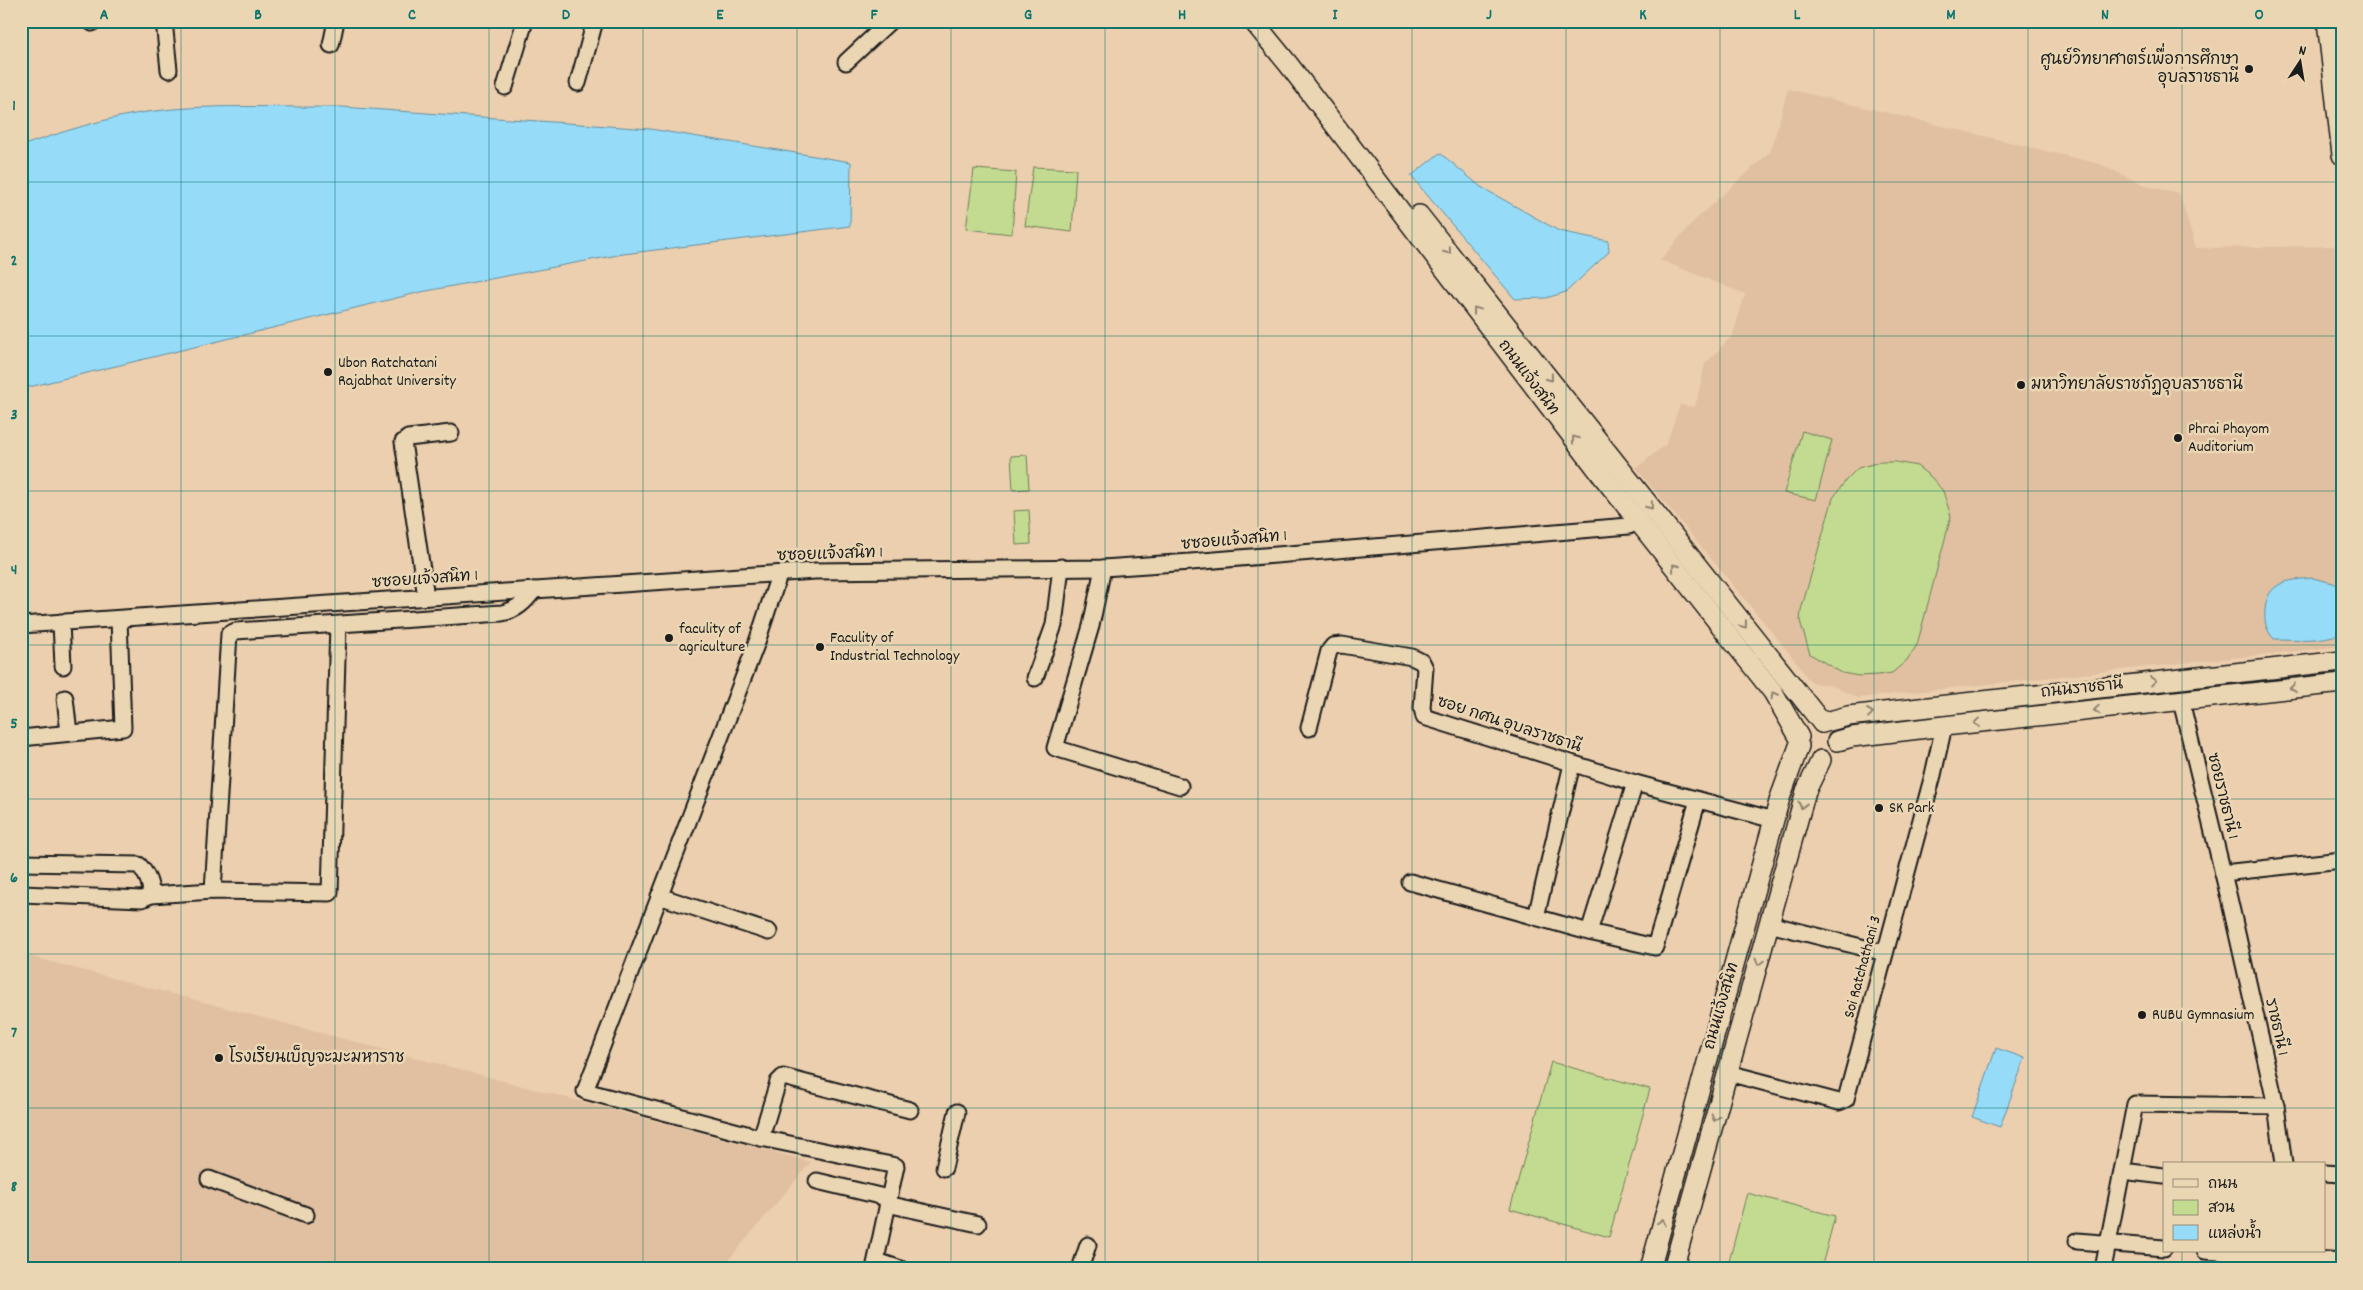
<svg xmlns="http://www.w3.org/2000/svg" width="2363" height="1290" viewBox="0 0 2363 1290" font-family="Dekko,'Playpen Sans Thai',sans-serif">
	<rect width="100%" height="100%" fill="#eccfae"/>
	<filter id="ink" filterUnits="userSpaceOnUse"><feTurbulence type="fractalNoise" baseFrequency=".02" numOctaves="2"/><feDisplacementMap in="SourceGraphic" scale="10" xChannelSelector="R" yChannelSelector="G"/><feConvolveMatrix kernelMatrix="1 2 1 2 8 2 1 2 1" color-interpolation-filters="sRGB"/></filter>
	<g filter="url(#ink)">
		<g fill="#e0c0a1">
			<polygon points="1788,89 2100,164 2146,186 2179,193 2196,248 2338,246 2342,281 2342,646 1858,698 1833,686 1814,683 1807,678 1799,665 1636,468 1666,444 1680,405 1695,407 1705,364 1733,335 1745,294 1660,260 1695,220 1771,151"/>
			<polygon points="21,954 811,1162 721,1269 21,1269"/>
		</g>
		<g fill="#c2db91" stroke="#6f7c56">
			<polygon points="1033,167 1076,169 1072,232 1025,226"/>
			<polygon points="974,169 1016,172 1012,234 966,229"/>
			<polygon points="1802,431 1832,440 1816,500 1784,493"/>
			<polygon points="1027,455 1029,489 1013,490 1011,456"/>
			<polygon points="1880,462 1896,462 1917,466 1932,478 1943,491 1951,516 1917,645 1907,660 1892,673 1878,675 1859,676 1842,673 1810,654 1800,621 1801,610 1833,498 1846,480 1858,468"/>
			<polygon points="1029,510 1031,544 1016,545 1014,511"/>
			<polygon points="1551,1062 1650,1089 1609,1237 1510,1209"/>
			<polygon points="1747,1193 1835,1216 1821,1269 1727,1269"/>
		</g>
		<g fill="#96dbf8" stroke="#658fa0">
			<path d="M342,107L650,129L851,162L850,226L623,254L421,292L21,389V146C62,132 104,118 147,112C210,103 279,108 342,107Z"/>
			<polygon points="1440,153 1481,187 1559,231 1608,241 1609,252 1566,292 1546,298 1515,299 1411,176"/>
			<path d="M2313,578L2333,583L2342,587V633C2321,642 2295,639 2274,639C2266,630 2264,622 2265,610C2267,581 2289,580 2313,578Z"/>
			<polygon points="1996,1048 2025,1058 2000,1127 1972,1117"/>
		</g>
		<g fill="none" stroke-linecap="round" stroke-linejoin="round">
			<g stroke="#1c1c1c" stroke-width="19">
				<g id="minor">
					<polyline points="91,21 92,23"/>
					<polyline points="164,21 169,70"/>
					<polyline points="331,45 336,21"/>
					<polyline points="846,62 890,21"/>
					<polyline points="578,83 595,21"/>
					<polyline points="505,87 525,21"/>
					<polyline points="1103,568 1091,626 1055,748 1180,786"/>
					<polyline points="779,575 757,642 585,1091 761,1138 896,1166 874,1269"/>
					<polyline points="426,597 403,442 408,438 451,433"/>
					<polyline points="61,622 63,666"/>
					<polyline points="21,625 815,571 1103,568 1191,562 1629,526 1638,520"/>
					<polyline points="1035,678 1054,625 1061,567"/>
					<polyline points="65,698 69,733"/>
					<polyline points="2181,701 2229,898 2276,1106 2284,1164"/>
					<polyline points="1309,728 1329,651 1333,646 1342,645 1412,657 1422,662 1425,668 1422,708 1424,717 1635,783 1774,820"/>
					<polyline points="21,738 123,728 119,619"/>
					<path d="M21,863L139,865C147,874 151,884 151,895L213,891L330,893L338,625"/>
					<polyline points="2223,873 2342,860"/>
					<polyline points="1410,882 1589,932 1655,947 1698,800"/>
					<path d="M213,891L229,634L236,631L502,613C517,610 525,602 534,590"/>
					<polyline points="21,894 142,899 151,895"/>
					<polyline points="659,896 769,932"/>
					<polyline points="1536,917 1572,764"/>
					<polyline points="1769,924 1885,953"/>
					<polyline points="1589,932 1635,783"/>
					<polyline points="1728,1073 1839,1102 1846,1099 1933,775 1944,726"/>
					<polyline points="761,1138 778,1082 783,1077 910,1110"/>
					<polyline points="944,1168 957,1112"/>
					<polyline points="2122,1171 2164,1176"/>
					<polyline points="2324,1173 2342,1174"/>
					<polyline points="209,1179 306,1215"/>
					<polyline points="817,1181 888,1198"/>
					<polyline points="887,1204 978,1224"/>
					<polyline points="2077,1241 2164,1248"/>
					<polyline points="2205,1251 2342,1261"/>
					<polyline points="877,1261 901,1269"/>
					<polyline points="1080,1269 1088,1245"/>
					<polyline points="2103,1269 2135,1104 2276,1106"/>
				</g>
			</g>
			<g stroke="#1c1c1c" stroke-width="22">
				<g id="major">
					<polyline points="1253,21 1289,65 1604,478 1773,692 1799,737"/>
					<polyline points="2327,21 2342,155"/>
					<polyline points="1419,215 1822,723"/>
					<polyline points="1822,723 1848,716 1884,712 2342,661"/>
					<polyline points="1837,741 1852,737 1944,726 2342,683"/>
					<polyline points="1650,1269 1780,798 1799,746"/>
					<polyline points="1673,1269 1806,791 1821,760"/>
				</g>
			</g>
			<use href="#minor" stroke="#ebd6b4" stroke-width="15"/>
			<use href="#major" stroke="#ebd6b4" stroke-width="19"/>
		</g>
		<defs><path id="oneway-chevron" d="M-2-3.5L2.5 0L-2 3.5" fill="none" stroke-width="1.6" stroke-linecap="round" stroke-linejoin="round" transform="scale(1.25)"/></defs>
		<g stroke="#8e8270">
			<use href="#oneway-chevron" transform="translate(1448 251) rotate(51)"/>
			<use href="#oneway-chevron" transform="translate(1476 310) rotate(-127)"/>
			<use href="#oneway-chevron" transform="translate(1550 378) rotate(51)"/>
			<use href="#oneway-chevron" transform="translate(1575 439) rotate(-127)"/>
			<use href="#oneway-chevron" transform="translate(1650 506) rotate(51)"/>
			<use href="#oneway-chevron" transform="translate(1675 567) rotate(-128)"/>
			<use href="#oneway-chevron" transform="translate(1744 625) rotate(52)"/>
			<use href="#oneway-chevron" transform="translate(2153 681) rotate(-6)"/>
			<use href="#oneway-chevron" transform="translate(2293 688) rotate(174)"/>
			<use href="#oneway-chevron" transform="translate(1774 695) rotate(-122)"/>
			<use href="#oneway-chevron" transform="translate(2097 710) rotate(174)"/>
			<use href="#oneway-chevron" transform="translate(1870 713) rotate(-7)"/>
			<use href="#oneway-chevron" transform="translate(1977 723) rotate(174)"/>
			<use href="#oneway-chevron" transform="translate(1802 805) rotate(104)"/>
			<use href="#oneway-chevron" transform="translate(1759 962) rotate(105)"/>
			<use href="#oneway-chevron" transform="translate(1715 1118) rotate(106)"/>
			<use href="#oneway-chevron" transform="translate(1662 1222) rotate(-75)"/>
		</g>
	</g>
	<path fill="none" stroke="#0f766e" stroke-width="1" stroke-opacity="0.55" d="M181,21V1269M335,21V1269M489,21V1269M643,21V1269M797,21V1269M951,21V1269M1105,21V1269M1258,21V1269M1412,21V1269M1566,21V1269M1720,21V1269M1874,21V1269M2028,21V1269M2182,21V1164M21,182H2342M21,336H2342M21,491H2342M21,645H2342M21,799H2342M21,954H2342M21,1108H2342M2182,1251V1269"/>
	<g fill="#1c1c1c" stroke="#ebd6b4" stroke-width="2">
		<circle cx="2249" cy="69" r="5"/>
		<circle cx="328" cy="372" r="5"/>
		<circle cx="2021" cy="385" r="5"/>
		<circle cx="2178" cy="438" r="5"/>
		<circle cx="669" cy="638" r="5"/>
		<circle cx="820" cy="647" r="5"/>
		<circle cx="1879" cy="808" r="5"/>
		<circle cx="2142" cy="1015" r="5"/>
		<circle cx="219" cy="1058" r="5"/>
	</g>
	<g text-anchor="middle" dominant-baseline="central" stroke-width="5" stroke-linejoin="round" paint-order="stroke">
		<g font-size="16" fill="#1c1c1c" stroke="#ebd6b4" text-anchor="start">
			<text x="2239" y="60" text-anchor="end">ศูนย์วิทยาศาตร์เพื่อการศึกษา<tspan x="2239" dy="18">อุบลราชธานี</tspan></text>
			<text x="338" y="363">Ubon Ratchatani<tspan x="338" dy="18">Rajabhat University</tspan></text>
			<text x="2031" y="385">มหาวิทยาลัยราชภัฏอุบลราชธานี</text>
			<text x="2188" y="429">Phrai Phayom<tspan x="2188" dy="18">Auditorium</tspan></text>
			<text x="679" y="629">faculity of<tspan x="679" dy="18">agriculture</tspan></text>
			<text x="830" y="638">Faculity of<tspan x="830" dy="18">Industrial Technology</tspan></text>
			<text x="1889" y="808">SK Park</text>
			<text x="2152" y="1015">RUBU Gymnasium</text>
			<text x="229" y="1058">โรงเรียนเบ็ญจะมะมหาราช</text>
		</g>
		<g font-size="16" fill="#1c1c1c" stroke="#ebd6b4">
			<text transform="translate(1528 378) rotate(53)">ถนนแจ้งสนิท</text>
			<text transform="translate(1234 541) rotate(-5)">ซซอยแจ้งสนิท 1</text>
			<text transform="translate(830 555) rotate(-2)">ซซอยแจ้งสนิท 1</text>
			<text transform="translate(425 580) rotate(-4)">ซซอยแจ้งสนิท 1</text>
			<text transform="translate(2082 689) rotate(-6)">ถนนราชธานี</text>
			<text transform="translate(1509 725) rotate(18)">ซอย กศน อุบลราชธานี</text>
			<text transform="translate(2222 796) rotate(76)">ซอยราชธานี 1</text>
			<text transform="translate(1863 967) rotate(-75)">Soi Ratchathani 3</text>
			<text transform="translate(1722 1006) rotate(-74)">ถนนแจ้งสนิท</text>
			<text transform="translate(2276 1027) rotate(77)">ราชธานี 1</text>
		</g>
	</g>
	<rect width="2363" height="1290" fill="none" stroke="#ebd6b4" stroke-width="55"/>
	<rect x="2163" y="1162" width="162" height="90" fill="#ebd6b4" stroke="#988c77"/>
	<rect x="2173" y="1179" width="25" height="8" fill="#ebd6b4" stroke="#988c77"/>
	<text x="2208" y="1188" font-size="15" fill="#1c1c1c">ถนน</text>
	<rect x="2173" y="1200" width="25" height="15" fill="#c2db91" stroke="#988c77"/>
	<text x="2208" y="1212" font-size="15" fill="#1c1c1c">สวน</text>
	<rect x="2173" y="1225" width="25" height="15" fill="#96dbf8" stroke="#988c77"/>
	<text x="2208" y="1238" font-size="15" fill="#1c1c1c">แหล่งน้ำ</text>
	<g transform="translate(2300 62) rotate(12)" stroke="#ebd6b4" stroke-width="4" paint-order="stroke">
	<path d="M0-4L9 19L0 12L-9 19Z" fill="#1c1c1c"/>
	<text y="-8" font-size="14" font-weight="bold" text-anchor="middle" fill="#1c1c1c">N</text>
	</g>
	<rect x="28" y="28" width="2308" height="1234" fill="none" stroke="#0f766e" stroke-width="2"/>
	<g font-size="16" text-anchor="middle" font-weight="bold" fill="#0f766e">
		<text x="104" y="19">A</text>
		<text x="258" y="19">B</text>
		<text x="412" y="19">C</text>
		<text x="566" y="19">D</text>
		<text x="720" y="19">E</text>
		<text x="874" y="19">F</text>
		<text x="1028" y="19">G</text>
		<text x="1182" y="19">H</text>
		<text x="1335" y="19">I</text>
		<text x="1489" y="19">J</text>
		<text x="1643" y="19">K</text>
		<text x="1797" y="19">L</text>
		<text x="1951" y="19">M</text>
		<text x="2105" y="19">N</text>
		<text x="2259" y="19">O</text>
		<text x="14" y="110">1</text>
		<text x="14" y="265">2</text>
		<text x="14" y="419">3</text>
		<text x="14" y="574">4</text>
		<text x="14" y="728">5</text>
		<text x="14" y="882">6</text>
		<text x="14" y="1037">7</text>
		<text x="14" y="1191">8</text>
	</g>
</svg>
